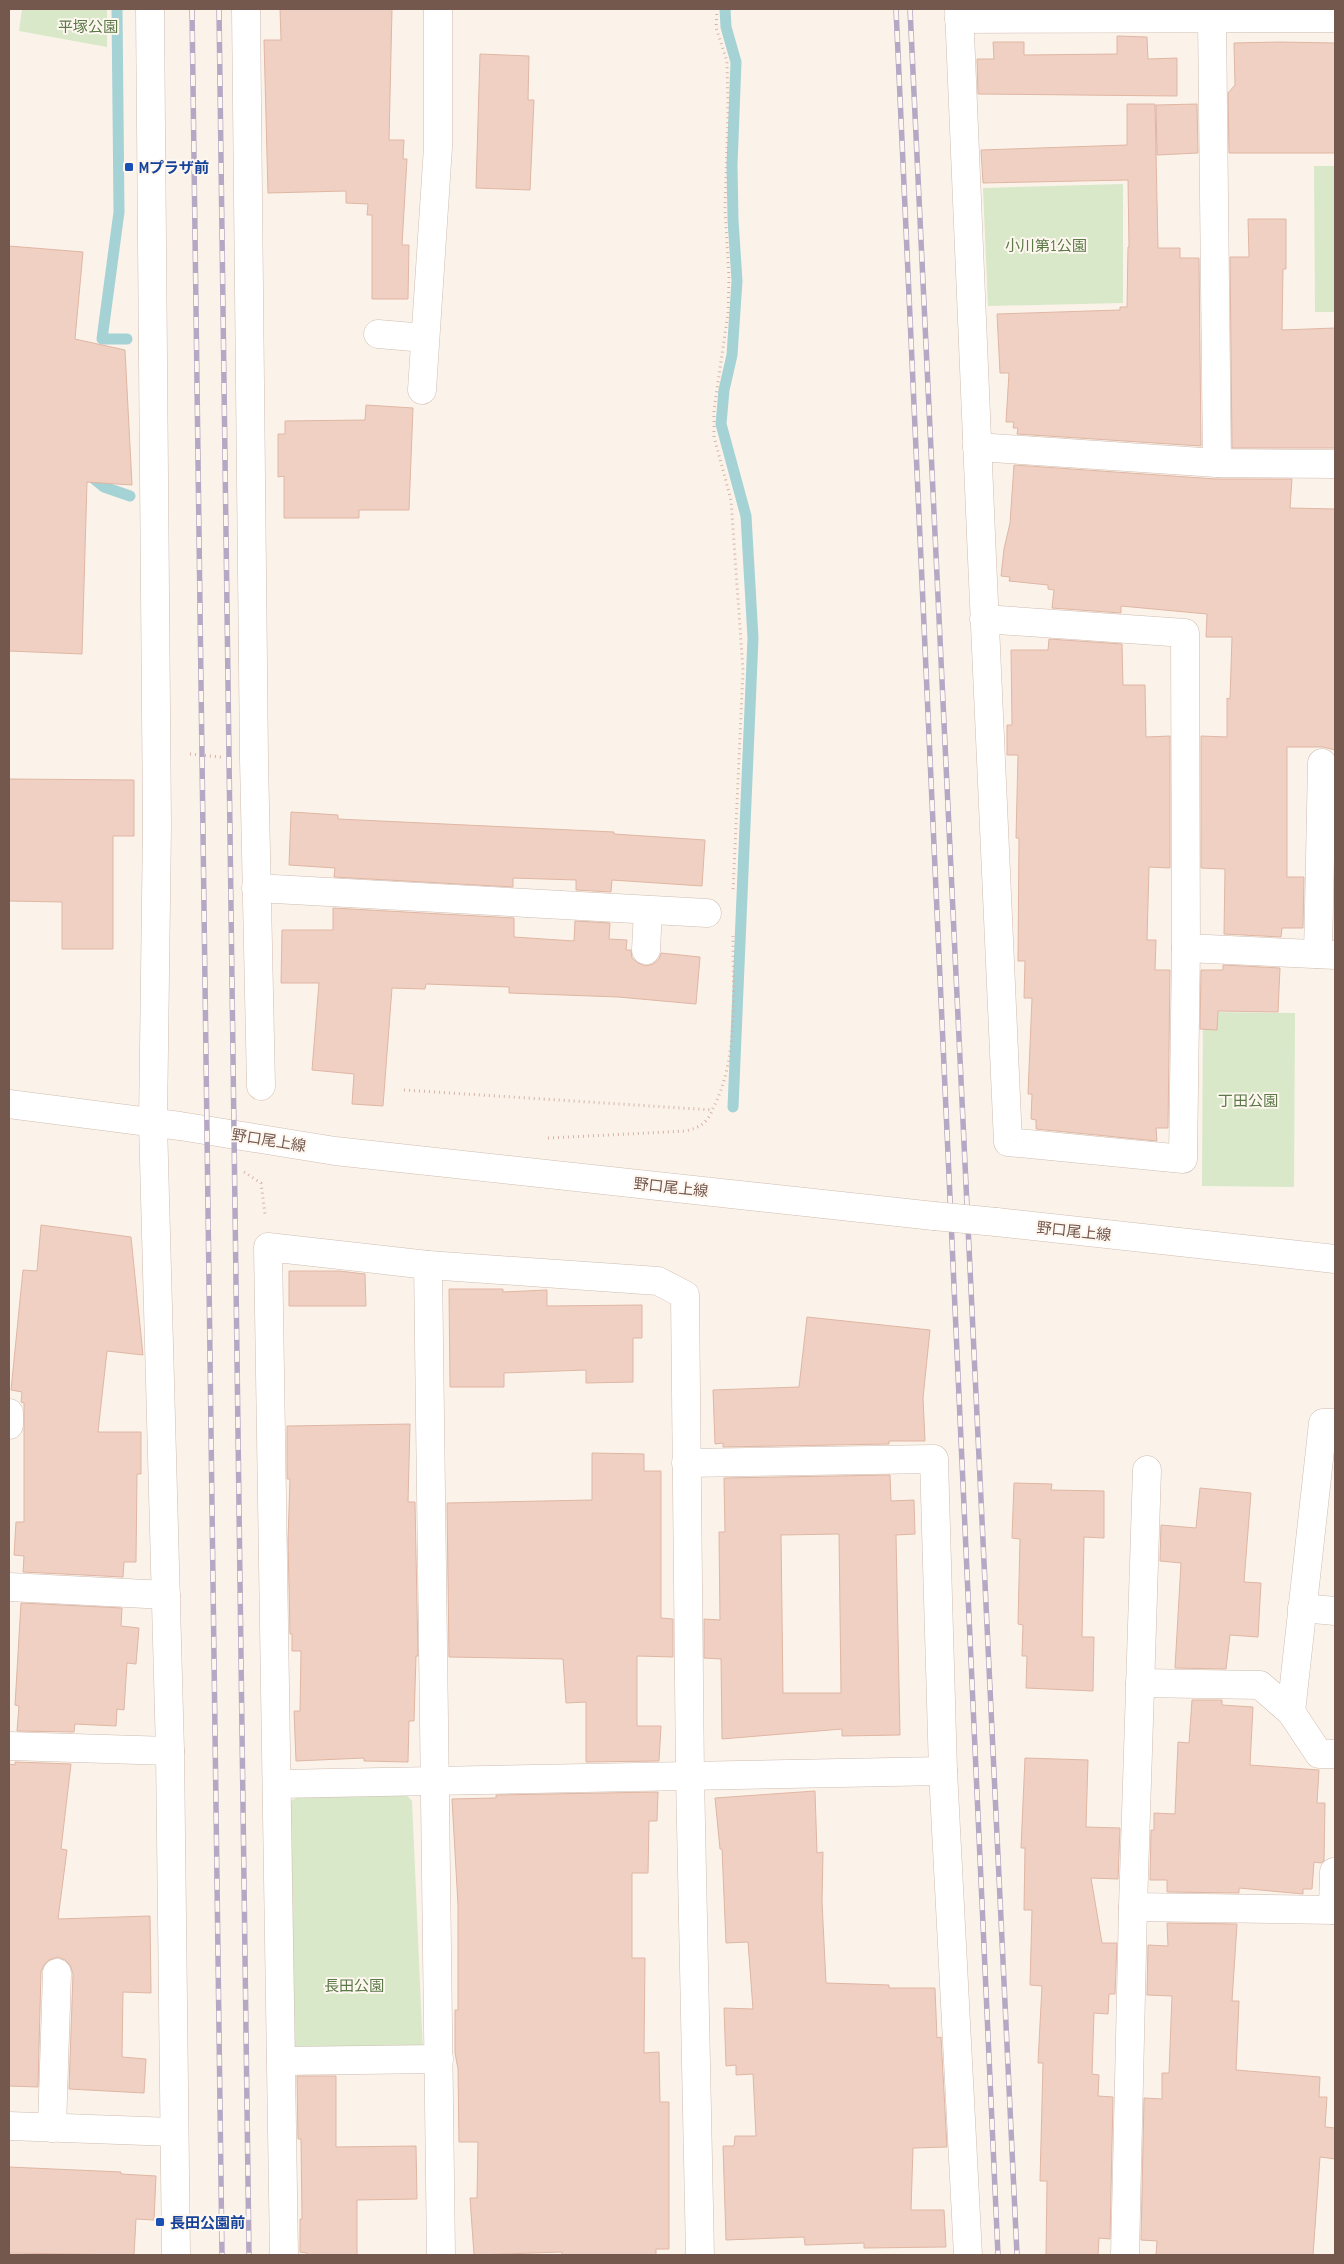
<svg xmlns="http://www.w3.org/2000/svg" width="1344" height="2264" viewBox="0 0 1344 2264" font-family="'PT Sans Narrow','Noto Sans JP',sans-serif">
	<rect width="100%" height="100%" fill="#fbf3e9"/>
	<g fill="#d8e8c8">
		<polygon points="22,9 107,9 107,47 19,31"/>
		<polygon points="1314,166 1335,166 1335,312 1315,312"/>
		<polygon points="1123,184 1123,303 988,306 983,188"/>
		<polygon points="1203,1012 1295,1013 1294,1187 1202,1186"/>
		<polygon points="405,1793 412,1801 423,2052 289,2053 286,1803 301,1796"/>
	</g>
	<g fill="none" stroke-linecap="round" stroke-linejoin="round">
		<g stroke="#a5d2d5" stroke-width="11">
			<polyline points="117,9 119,212 102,339 127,339"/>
			<polyline points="725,9 726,27 736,62 732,165 733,220 737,281 732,355 724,390 721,424 746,516 753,638 733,1107"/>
			<polyline points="88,474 104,487 130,496"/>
		</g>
	</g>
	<g fill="#efd0c3" stroke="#e0b6a4" fill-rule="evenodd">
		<polygon points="280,9 392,9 389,140 404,140 403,159 407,159 402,245 409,245 408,299 372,299 372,215 367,215 368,204 346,203 346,191 268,193 264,40 281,40"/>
		<polygon points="1117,36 1147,37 1148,59 1177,58 1177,96 978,94 977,59 994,59 993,42 1024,42 1024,55 1117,54"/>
		<polygon points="1279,42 1335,43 1335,153 1229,153 1228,93 1235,85 1234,43"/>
		<polygon points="480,54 529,56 528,100 534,100 530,190 476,188"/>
		<polygon points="1127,104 1155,104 1158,248 1180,248 1180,258 1199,258 1201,446 1017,434 1018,428 1013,428 1014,422 1006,422 1009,373 1000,373 997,314 1120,310 1120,307 1127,307 1128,247 1129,247 1128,180 983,183 981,150 1127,145"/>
		<polygon points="1197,104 1198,153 1157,155 1156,105"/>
		<polygon points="1248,219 1286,219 1286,269 1283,269 1282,330 1335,328 1335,448 1232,448 1230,257 1249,257"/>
		<polygon points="9,246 83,252 75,339 125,350 132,485 87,482 82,654 9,651"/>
		<polygon points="366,405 413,408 409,510 359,510 359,518 284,518 284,476 278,477 278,434 285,434 285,421 365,420"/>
		<polygon points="1014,465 1216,479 1292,479 1290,508 1335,509 1335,750 1323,747 1287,747 1287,877 1304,877 1303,928 1282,928 1281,937 1224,934 1225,869 1201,868 1201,736 1227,737 1227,698 1230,699 1232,637 1206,637 1207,614 1121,606 1121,613 1052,608 1054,590 1048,589 1048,585 1009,581 1010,577 1001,576 1004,549 1010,523"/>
		<polygon points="1049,639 1122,644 1123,685 1145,685 1146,737 1170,736 1170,868 1149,867 1147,940 1156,940 1155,970 1170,970 1168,1128 1156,1128 1157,1141 1036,1129 1036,1120 1031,1119 1032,1094 1028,1094 1032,998 1024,998 1025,961 1018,961 1019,838 1016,838 1018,755 1007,755 1007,725 1012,725 1011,650 1048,650"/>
		<polygon points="9,779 134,780 134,836 113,836 113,949 62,949 62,902 9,901"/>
		<polygon points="291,812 338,815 338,819 614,832 614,834 705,840 702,886 612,880 611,892 576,890 576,880 513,878 513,887 334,877 335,868 289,865"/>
		<polygon points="333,908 514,918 514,937 574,941 575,921 610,923 609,939 627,940 626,950 631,950 632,958 638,963 646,966 653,964 659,959 661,953 700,957 696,1004 618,997 509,993 509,987 426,984 425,989 392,988 383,1106 352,1104 354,1074 312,1070 319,983 281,983 282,930 333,930"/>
		<polygon points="1223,965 1280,968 1278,1012 1218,1011 1217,1030 1200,1029 1201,970 1223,970"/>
		<polygon points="41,1225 131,1237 143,1355 107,1351 98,1432 141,1432 141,1474 137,1474 136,1562 124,1562 123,1577 23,1572 24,1556 14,1555 16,1522 24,1522 24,1403 21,1402 22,1392 11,1390 23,1270 37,1271"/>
		<polygon points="289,1271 339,1271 365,1274 366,1306 289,1306"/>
		<polygon points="449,1289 503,1289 503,1292 547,1290 547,1306 642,1305 642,1338 633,1338 633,1382 586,1383 586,1370 504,1373 504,1387 450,1387"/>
		<polygon points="807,1317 930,1330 923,1398 925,1441 889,1441 889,1444 723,1447 723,1443 715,1444 713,1390 799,1387"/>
		<polygon points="410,1424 408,1502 415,1502 418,1656 416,1656 414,1721 409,1721 408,1762 364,1761 364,1758 296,1761 294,1711 300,1711 301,1651 292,1651 292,1634 290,1634 288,1540 290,1479 287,1479 287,1426"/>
		<polygon points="592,1453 644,1454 644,1471 661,1471 661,1618 673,1619 673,1657 637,1656 637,1726 661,1726 659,1761 586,1762 586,1702 566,1703 563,1659 449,1657 447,1503 592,1500"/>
		<path d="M890,1475L891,1501L914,1500L915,1534L896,1535L900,1735L842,1736V1729L722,1739L721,1659L704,1658V1619L720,1620L719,1532H725L724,1478ZM839,1534L841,1693H783L781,1535Z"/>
		<polygon points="1014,1483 1052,1484 1051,1490 1104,1491 1104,1538 1084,1537 1082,1637 1094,1637 1093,1691 1026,1688 1027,1656 1022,1656 1023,1625 1018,1624 1020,1539 1012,1538"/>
		<polygon points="1200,1488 1251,1493 1244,1582 1261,1583 1258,1637 1230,1635 1226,1669 1175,1668 1181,1563 1160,1561 1161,1525 1196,1528"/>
		<polygon points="21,1603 122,1608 121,1626 139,1628 136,1664 127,1663 124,1710 117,1709 116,1726 75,1724 74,1732 17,1731 19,1706 15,1705"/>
		<polygon points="1192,1700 1222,1700 1222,1705 1253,1707 1250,1765 1319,1770 1317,1803 1325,1803 1324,1861 1321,1863 1314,1862 1312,1889 1303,1889 1303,1894 1239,1888 1239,1893 1167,1892 1167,1880 1150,1880 1151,1830 1154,1830 1154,1813 1175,1814 1178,1742 1189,1743"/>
		<polygon points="1025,1758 1088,1760 1086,1827 1120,1828 1118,1879 1091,1878 1102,1943 1117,1943 1115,1994 1109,1994 1108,2014 1094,2013 1092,2074 1099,2075 1098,2096 1113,2097 1110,2239 1099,2238 1098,2255 1046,2255 1047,2181 1040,2181 1043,2063 1038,2063 1042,1986 1030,1985 1032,1910 1024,1910 1025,1848 1021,1848"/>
		<polygon points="15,1762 71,1764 61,1849 67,1850 58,1919 150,1916 151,1993 123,1992 122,2057 146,2059 144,2093 69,2089 73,1974 70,1965 65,1960 58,1957 49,1960 44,1965 41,1972 38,2087 9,2086 9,1764 15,1765"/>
		<polygon points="815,1791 817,1853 823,1852 822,1902 826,1983 889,1985 889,1988 935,1988 937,2038 941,2037 947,2147 913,2148 911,2210 944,2210 946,2247 864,2248 864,2243 805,2245 804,2237 726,2240 723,2146 734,2146 735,2136 756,2136 753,2074 736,2075 736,2065 726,2066 724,2008 753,2009 748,1942 726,1943 722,1849 720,1849 715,1798"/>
		<polygon points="658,1792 657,1821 649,1821 648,1873 632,1873 632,1958 645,1958 644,2053 659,2052 660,2102 669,2102 669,2249 656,2249 656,2255 562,2255 562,2252 474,2255 470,2198 477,2198 478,2142 459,2142 458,2069 455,2053 455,2010 458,2010 458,1905 452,1799 496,1798 496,1795"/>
		<polygon points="1167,1923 1237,1924 1232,2001 1239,2001 1236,2070 1320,2077 1319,2097 1327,2097 1325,2127 1335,2128 1335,2159 1320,2157 1313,2255 1156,2255 1157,2241 1141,2240 1144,2098 1162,2099 1162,2073 1169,2073 1172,1996 1147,1995 1148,1945 1168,1946"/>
		<polygon points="297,2076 336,2076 336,2147 416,2146 417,2199 357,2200 357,2255 307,2255 307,2253 300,2252 300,2219 302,2219 301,2139 298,2139"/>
		<polygon points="9,2167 121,2172 121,2174 156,2176 154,2220 136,2219 134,2255 9,2253"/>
	</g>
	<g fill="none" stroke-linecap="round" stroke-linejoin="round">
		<g stroke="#cfbcb2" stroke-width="29">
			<g id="street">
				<polyline points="150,9 157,826 153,1123 170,1751 176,2255"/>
				<polyline points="246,9 254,759 261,1086"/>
				<path d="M959,9C974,387 991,764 1008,1142L1183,1159L1186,948L1185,633L984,619"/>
				<polyline points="1212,18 1217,463"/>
				<polyline points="959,19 1335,18"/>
				<polyline points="378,334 425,338"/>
				<polyline points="422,390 438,147 438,9"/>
				<polyline points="977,447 1217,463 1335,464"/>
				<polyline points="256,888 707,913"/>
				<polyline points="1186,948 1335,955"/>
				<polyline points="646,950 648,911"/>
				<polyline points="1318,954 1322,763"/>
				<polyline points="428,1265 441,2255"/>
				<polyline points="9,1425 9,1413"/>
				<polyline points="686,1463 934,1459 943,1771 968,2255"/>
				<polyline points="9,1587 166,1595"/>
				<polyline points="1302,1608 1335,1611"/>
				<polyline points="1140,1683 1260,1685 1291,1712 1319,1754 1335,1754"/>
				<polyline points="1291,1712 1323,1423 1335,1423"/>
				<polyline points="9,1746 170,1751"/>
				<polyline points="278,1784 943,1771"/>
				<polyline points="1133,1907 1335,1910"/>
				<polyline points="1333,1910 1334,1872"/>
				<polyline points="282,2061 439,2059"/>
				<polyline points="9,2126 173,2132"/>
				<polyline points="52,2128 57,1973"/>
				<polyline points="284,2255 268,1247 428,1265 658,1281 685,1295 690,1776 700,2255"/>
				<polyline points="1125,2255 1133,1907 1147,1470"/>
			</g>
		</g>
		<g stroke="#d1bcb0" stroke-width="29">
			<g id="secondary">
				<polyline points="9,1104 180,1126 335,1151 934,1216"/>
				<polyline points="996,1222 1335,1259"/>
			</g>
		</g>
		<g stroke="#d4b3a5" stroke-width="3" stroke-dasharray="1 4" stroke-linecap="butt">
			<polyline points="717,9 716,28 727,61 728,110 725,209 729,277 728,313 714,410 714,437 731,500 743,670 733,892"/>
			<polyline points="190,754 221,757"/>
			<path d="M404,1090L712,1110C739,1062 733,990 733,936"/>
			<path d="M548,1138L686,1131C700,1127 706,1124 712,1111"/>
			<polyline points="244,1172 261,1183 265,1214"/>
		</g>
		<use href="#street" stroke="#fff" stroke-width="28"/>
		<use href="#secondary" stroke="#fff" stroke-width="28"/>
		<g stroke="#b5a8c5" stroke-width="5.5">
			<g id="rail">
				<polyline points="192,9 222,2255"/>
				<polyline points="219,9 249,2255"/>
				<polyline points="896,9 998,2255"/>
				<polyline points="910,9 1017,2255"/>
			</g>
		</g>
		<use href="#rail" stroke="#fef7f0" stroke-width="4" stroke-dasharray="11" stroke-linecap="butt"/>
		<g stroke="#d1bcb0" stroke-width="29" stroke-linecap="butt">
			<polyline id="secondary-bridge" points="934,1216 996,1222"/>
		</g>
		<use href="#secondary-bridge" stroke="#fff" stroke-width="28"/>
	</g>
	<g fill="#1a4fb4" stroke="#fef7f0" stroke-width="2">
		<rect x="124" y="162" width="10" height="10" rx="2.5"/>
		<rect x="155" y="2217" width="10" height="10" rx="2.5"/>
	</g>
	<g text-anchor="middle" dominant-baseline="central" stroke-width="4" stroke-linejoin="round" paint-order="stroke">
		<g font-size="15" fill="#5a7947" stroke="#fef7f0">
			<text x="88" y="26">平塚公園</text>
			<text x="1046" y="245">小川第1公園</text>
			<text x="1248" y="1100">丁田公園</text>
			<text x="354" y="1985">長田公園</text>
		</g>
		<g font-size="15" font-weight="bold" fill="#164399" stroke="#fef7f0" text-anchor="start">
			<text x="139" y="167">Mプラザ前</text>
			<text x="170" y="2222">長田公園前</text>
		</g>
		<g font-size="15" fill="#74584e" stroke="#fef7f0">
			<text transform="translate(269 1140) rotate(9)">野口尾上線</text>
			<text transform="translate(671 1187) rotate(6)">野口尾上線</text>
			<text transform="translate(1074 1231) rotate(6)">野口尾上線</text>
		</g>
	</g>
	<rect width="1344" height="2264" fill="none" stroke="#74584e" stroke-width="20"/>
</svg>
